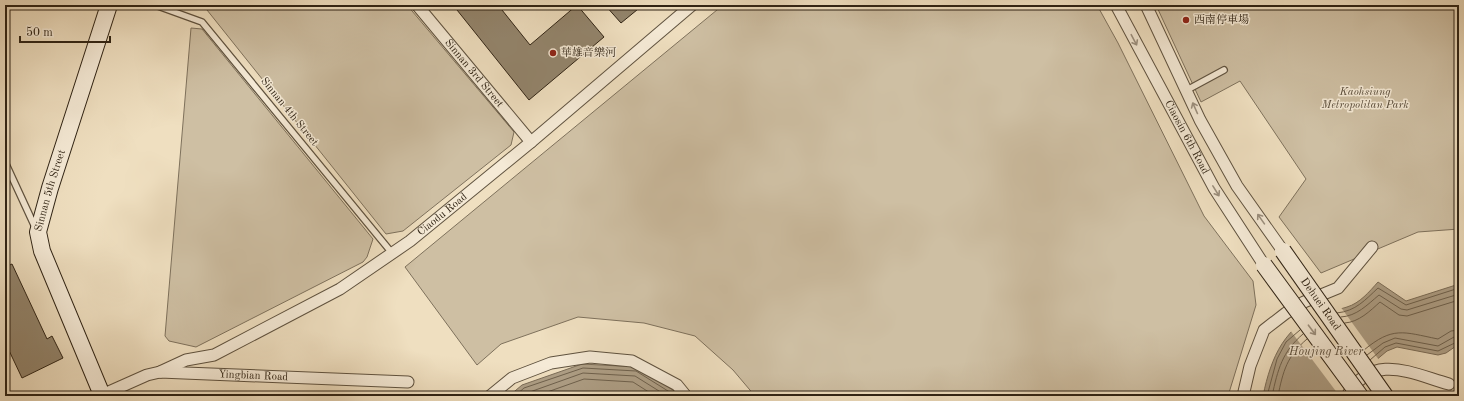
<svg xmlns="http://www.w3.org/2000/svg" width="1464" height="401" viewBox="0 0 1464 401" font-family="'Old Standard TT','Noto Serif TC',serif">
	<rect width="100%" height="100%" fill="#efdfc0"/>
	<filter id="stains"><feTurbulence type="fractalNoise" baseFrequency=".005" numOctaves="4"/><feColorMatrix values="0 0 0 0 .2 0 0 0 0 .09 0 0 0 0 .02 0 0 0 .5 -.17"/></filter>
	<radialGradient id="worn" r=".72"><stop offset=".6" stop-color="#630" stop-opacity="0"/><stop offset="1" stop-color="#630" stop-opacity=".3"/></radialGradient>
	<g fill="#cebfa3" stroke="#7e715c">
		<polygon points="203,5 407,5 514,132 511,145 403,231 386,234"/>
		<polygon points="723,5 1097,5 1118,43 1204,216 1253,281 1256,305 1228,396 755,396 733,370 695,336 644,323 578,317 501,344 477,365 405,267"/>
		<polygon points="1156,5 1459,5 1459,229 1418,232 1321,273 1279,217 1306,179 1240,81 1201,102"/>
		<polygon points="191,28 202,29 373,239 367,257 363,262 196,347 169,341 165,336"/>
	</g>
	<g fill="#ae9f86" stroke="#7b6d58">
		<path d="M1378,282L1406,301L1459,284V344L1446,353L1438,355L1397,347L1387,351L1333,396H1263C1271,357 1285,324 1326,310C1333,308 1341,310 1347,307C1360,303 1369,292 1378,282Z"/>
		<polygon points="582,364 638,367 682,396 509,396 522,385"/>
	</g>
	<polygon fill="#efdfc0" points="1340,306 1379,360 1338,394 1290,330 1303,319 1326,308"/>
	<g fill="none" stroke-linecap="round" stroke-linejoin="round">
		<g stroke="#6e614d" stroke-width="1">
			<path d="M1337,313C1356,311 1365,300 1378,288L1406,305L1459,288"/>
			<path d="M1341,317C1357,316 1367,305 1379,295L1401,309L1407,310L1459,294"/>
			<path d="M1345,323C1359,322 1370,311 1380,302L1399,315L1407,316L1459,300"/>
			<path d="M1364,350C1393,326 1403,332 1438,339L1451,331L1459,330"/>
			<polyline points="1367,355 1383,343 1395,338 1438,346 1454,337 1459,336"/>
			<polyline points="1370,360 1385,347 1396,343 1438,351 1459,341"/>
			<polyline points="515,396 524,388 583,368 636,371 676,396"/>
			<polyline points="523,396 527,393 583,373 635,376 667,396"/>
			<polyline points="536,396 584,379 633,382 655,396"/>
			<polyline points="1267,396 1277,359 1286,342 1300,330"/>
			<path d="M1272,396C1278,369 1282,352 1303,334"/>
			<path d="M1278,396C1283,371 1287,356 1307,339"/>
		</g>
	</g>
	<g fill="#93856d" stroke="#2f2314">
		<polygon points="463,5 498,5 530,45 577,5 604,37 529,100 457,10"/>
		<polygon points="605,5 643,5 621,23"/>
		<polygon points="12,264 47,339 52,336 63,358 22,378 5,342 5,267"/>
	</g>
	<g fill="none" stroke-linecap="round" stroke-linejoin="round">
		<g stroke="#5f523f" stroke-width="8">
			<g id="lane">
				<polyline points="155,5 202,22 392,253"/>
				<polyline points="1187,90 1224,70"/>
				<polyline points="5,162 35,227"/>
			</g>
		</g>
		<g stroke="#5f523f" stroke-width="13">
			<g id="street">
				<path id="s1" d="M417,5L531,142"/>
				<path id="s2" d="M1116,5L1214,188L1264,265"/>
				<polyline points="1146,5 1200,120 1237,186 1283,251"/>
				<path id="s3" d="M160,372L186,360L214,355L340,289L410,241L531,142L692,5"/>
				<path id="s4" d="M102,395L147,375L160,372L408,382"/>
				<polyline points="490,396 512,378 551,363 590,357 632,361 677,385 686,396"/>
				<polyline points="1243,396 1250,366 1264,330 1286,313 1304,302 1338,288 1372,247"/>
				<path d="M1347,396C1373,352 1410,373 1449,384"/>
			</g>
		</g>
		<g stroke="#2f2314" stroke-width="18">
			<g id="secondary">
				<path id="s5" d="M101,396L102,395L42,251L38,232L50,188L109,5"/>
			</g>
		</g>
		<use href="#lane" stroke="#f5ead6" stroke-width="5.5"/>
		<use href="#street" stroke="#f5ead6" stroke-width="11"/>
		<use href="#secondary" stroke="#f5ead6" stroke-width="16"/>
		<g stroke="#2f2314" stroke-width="18" stroke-linecap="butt">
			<g id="secondary-bridge">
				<path id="s6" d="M1283,251L1385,396"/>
				<polyline points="1264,265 1360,396"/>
			</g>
		</g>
		<use href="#secondary-bridge" stroke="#f5ead6" stroke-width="16"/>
	</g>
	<defs><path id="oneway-shaft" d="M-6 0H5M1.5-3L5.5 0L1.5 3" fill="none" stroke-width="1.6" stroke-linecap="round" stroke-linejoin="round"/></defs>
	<g stroke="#9c907f">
		<use href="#oneway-shaft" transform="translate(1134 40) rotate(62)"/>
		<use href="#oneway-shaft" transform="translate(1195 108) rotate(-114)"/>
		<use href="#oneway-shaft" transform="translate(1216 191) rotate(58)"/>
		<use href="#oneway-shaft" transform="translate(1261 219) rotate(-125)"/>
		<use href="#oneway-shaft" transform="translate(1312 330) rotate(53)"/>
	</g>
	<g fill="#8f2418" stroke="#f5ead6" stroke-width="1.5">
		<circle cx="1186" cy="20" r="4"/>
		<circle cx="553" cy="53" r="4"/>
	</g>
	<g text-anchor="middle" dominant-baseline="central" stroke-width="3" stroke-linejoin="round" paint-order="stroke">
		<g font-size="11" fill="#2f2314" stroke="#f5ead6" text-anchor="start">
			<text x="1194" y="20">西南停車場</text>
			<text x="561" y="53">華雄音樂河</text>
		</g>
		<g font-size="11" fill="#2f2314" stroke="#f5ead6">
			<text stroke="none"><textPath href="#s1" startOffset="89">Sinnan 3rd Street</textPath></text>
			<text transform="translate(289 112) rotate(51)">Sinnan 4th Street</text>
			<text stroke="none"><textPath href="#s2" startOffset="150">Ciaosin 6th Road</textPath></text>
			<text stroke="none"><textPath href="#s5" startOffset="220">Sinnan 5th Street</textPath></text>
			<text stroke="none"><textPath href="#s3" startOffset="326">Ciaodu Road</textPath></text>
			<text stroke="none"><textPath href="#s6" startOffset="65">Dehuei Road</textPath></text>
			<text stroke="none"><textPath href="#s4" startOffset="156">Yingbian Road</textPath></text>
		</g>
		<g font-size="11" font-style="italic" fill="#574a38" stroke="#f5ead6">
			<text x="1365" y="92">Kaohsiung<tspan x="1365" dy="13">Metropolitan Park</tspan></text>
		</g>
		<g font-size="12" font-style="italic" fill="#5b4e3c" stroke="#f5ead6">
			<text x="1326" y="352">Houjing River</text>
		</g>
	</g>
	<rect width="1464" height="401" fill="none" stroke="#efdfc0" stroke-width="20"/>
	<rect x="6" y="6" width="1452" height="389" fill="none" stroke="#2f2314" stroke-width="2"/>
	<rect x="10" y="10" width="1444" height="381" fill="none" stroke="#2f2314"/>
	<path d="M20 36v6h90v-6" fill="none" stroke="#2f2314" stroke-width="2"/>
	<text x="26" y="36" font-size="12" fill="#2f2314" stroke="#f5ead6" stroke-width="3" paint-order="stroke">50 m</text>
	<rect width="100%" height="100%" filter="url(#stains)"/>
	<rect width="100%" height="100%" fill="url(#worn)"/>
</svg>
